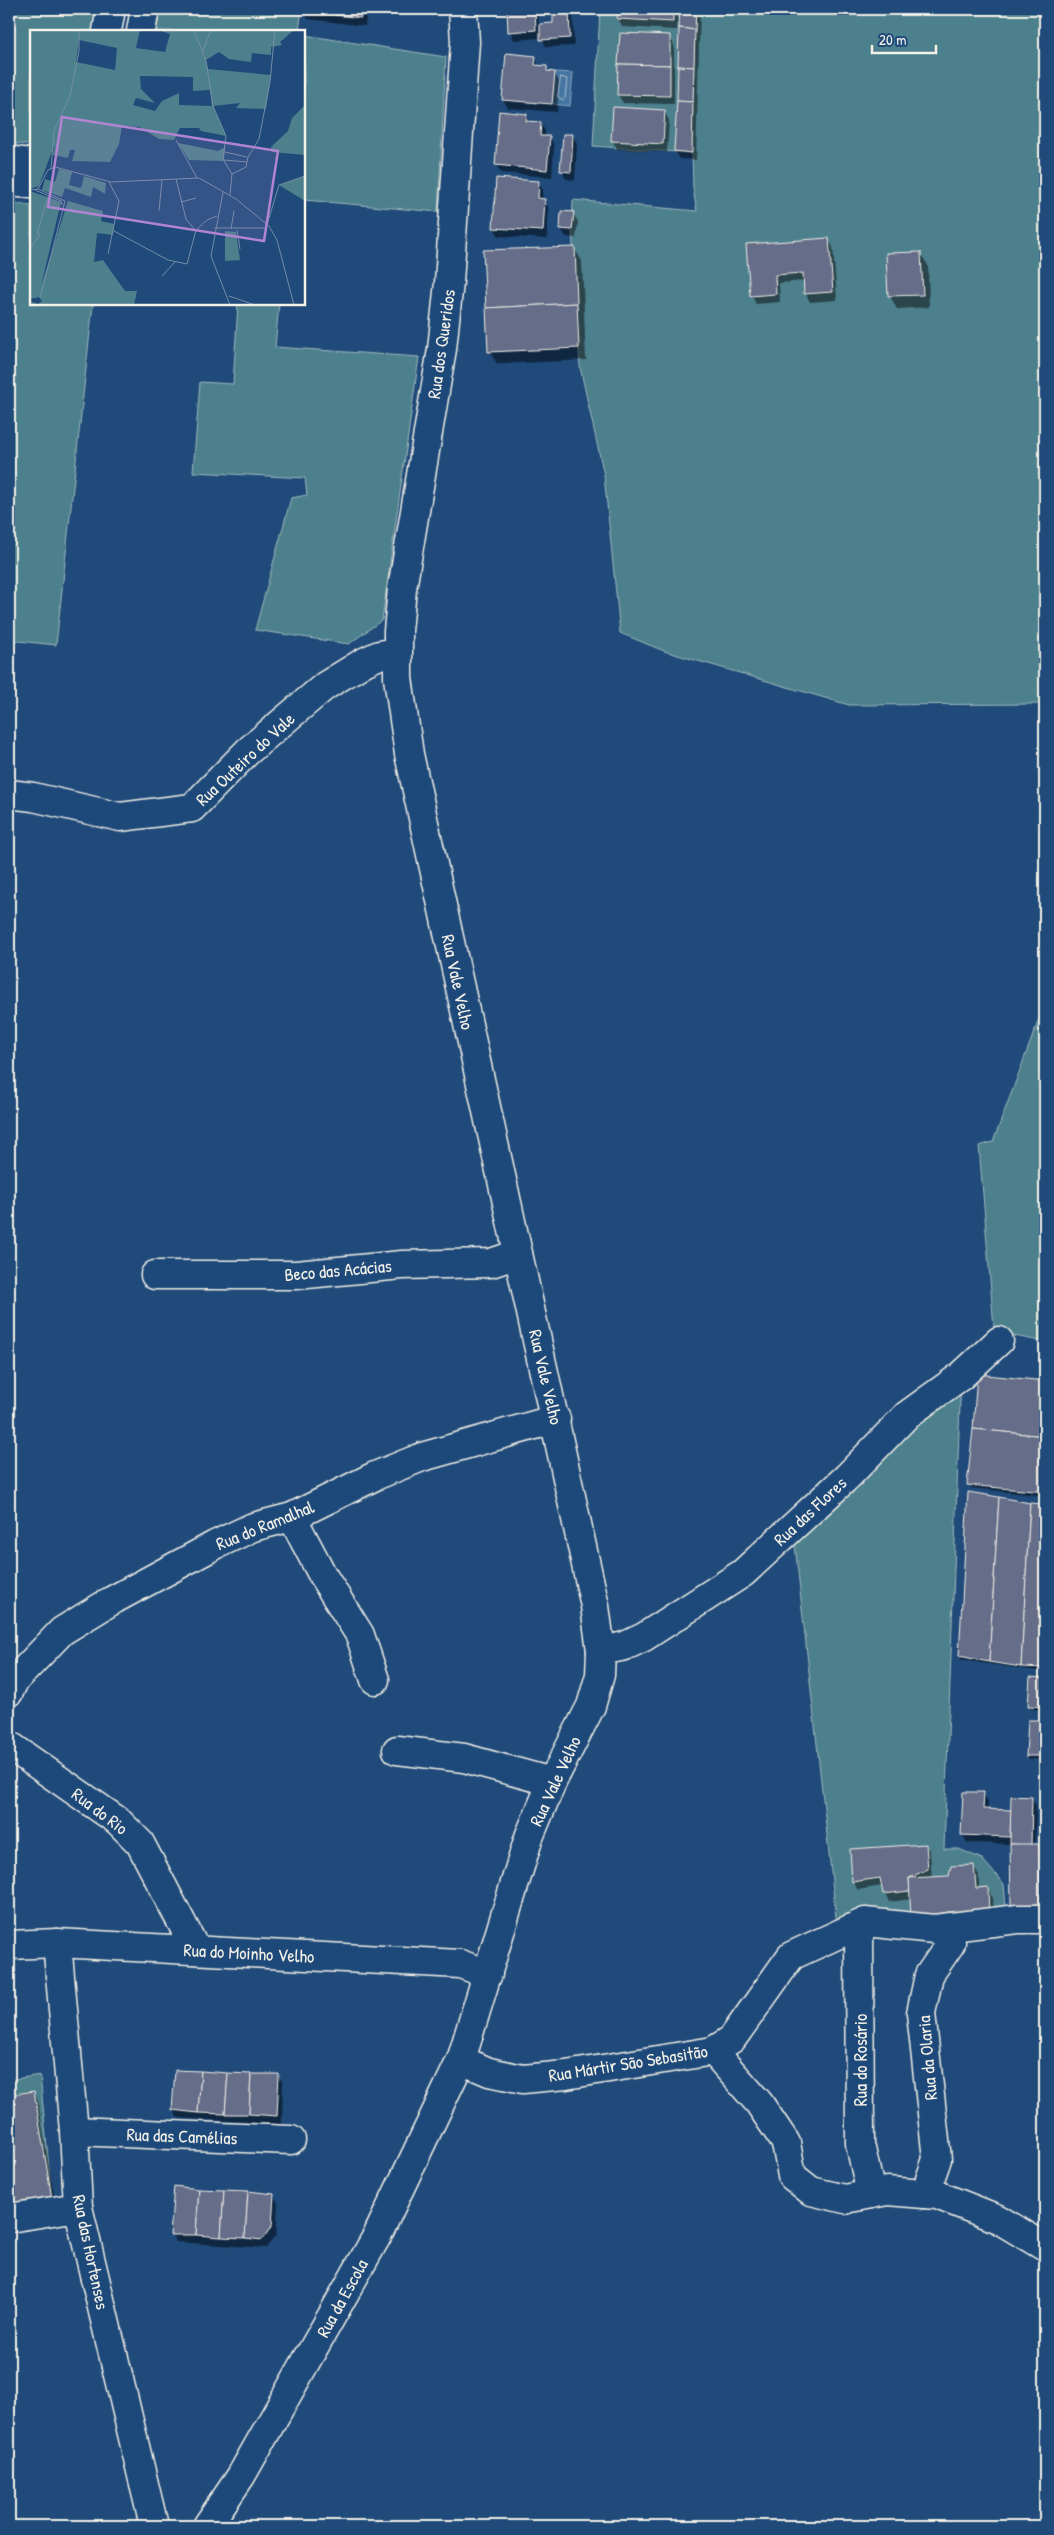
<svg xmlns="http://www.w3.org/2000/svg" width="1054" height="2535" viewBox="0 0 1054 2535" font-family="'Patrick Hand',sans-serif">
	<rect width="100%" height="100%" fill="#1f4a7a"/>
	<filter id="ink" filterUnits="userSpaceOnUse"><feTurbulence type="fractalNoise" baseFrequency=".02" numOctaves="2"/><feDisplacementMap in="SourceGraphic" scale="10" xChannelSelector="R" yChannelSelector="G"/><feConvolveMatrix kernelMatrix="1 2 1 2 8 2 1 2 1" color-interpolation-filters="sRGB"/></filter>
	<g filter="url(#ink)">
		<g fill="#4d808d" stroke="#a0b8ba">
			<polygon points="9,9 100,9 96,31 31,31 31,145 9,143"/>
			<polygon points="161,9 302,9 299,31 156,31"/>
			<polygon points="600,9 1045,9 1045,704 849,705 664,651 620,633 604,475 580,367 572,230 573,200 697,211 693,189 692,153 593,146"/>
			<polygon points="304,35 446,57 438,212 304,200"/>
			<polygon points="9,202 31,206 31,304 93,304 56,645 9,640"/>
			<polygon points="238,304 279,304 275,347 419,357 382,620 349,644 255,630 291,498 307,495 305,478 193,472 200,382 233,384"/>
			<polygon points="1045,1003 1045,1342 1009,1335 994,1328 979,1146 993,1142"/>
			<polygon points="961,1376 944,1849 959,1849 982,1859 1004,1884 1007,1920 838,1935 793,1527"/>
			<polygon points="40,2075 52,2199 9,2212 9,2080"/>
			<polygon points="1045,2464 1045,2526 1041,2526 1039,2468"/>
		</g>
		<polygon fill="#4575a2" stroke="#8ba7be" points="555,72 573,73 570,106 552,104"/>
		<g fill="#0007">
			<polygon points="303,9 367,9 365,26 308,19"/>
			<polygon points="508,9 538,9 539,25 555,24 554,9 569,9 573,16 574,46 546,47 542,38 514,40 510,31"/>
			<polygon points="619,9 678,9 677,30 623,27 618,19"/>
			<polygon points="681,9 700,9 696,160 680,159 675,151"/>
			<polygon points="669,37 674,45 674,104 623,103 618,95"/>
			<polygon points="535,57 539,66 546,67 549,72 554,73 559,81 557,112 508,108 503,99"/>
			<polygon points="664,111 669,120 667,152 617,149 613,141"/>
			<polygon points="500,113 526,115 530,122 540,123 545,131 545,137 550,137 554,146 552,177 501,173 496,165"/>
			<polygon points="573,135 577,144 575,180 566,179 562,171"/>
			<polygon points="538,182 543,190 542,200 549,208 547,239 499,236 494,228"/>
			<polygon points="573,213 578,222 576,238 566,237 561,229"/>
			<polygon points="828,239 833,247 837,300 810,302 806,294 805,281 779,283 780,302 756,304 751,295 748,245"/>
			<polygon points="574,248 582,261 586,360 497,364 490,352"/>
			<polygon points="920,253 928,265 929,307 897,309 890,296 887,254"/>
			<polygon points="978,1375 1045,1383 1045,1496 971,1488 969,1484"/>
			<polygon points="1030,1504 1045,1506 1045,1672 962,1660 960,1656"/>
			<polygon points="1031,1679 1045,1680 1045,1710 1031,1709 1029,1705"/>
			<polygon points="1029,1721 1045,1721 1045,1760 1029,1759 1027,1756"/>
			<polygon points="983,1794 988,1802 988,1810 1013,1811 1032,1798 1036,1806 1035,1845 1038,1845 1040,1849 1042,1907 1015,1908 1013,1904 1011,1844 967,1843 962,1834"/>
			<polygon points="926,1845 930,1853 932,1878 950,1877 974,1867 979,1875 979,1889 987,1888 992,1897 993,1924 912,1899 889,1902 882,1886 858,1890 853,1882"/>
			<polygon points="278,2075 283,2083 282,2124 178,2118 173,2110"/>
			<polygon points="34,2092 38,2101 56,2207 9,2215 9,2096"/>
			<polygon points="273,2195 278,2203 276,2235 266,2248 176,2242 171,2234"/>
		</g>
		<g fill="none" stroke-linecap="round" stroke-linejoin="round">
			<polygon stroke="#aebfcc" stroke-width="1" points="561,77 567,79 565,98 563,100 558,97"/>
		</g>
		<g fill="#656d89" stroke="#f4f1e8">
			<polygon points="302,9 362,9 361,18 302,11"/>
			<polygon points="507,9 535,9 536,30 508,32"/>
			<polygon points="553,9 569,9 570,38 540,40 540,24 553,23"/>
			<polygon points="618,9 673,9 673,22 617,19"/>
			<polygon points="680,9 696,9 695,30 679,28"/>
			<polygon points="679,28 695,30 694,67 678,66"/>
			<polygon points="620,33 670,35 670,65 618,64"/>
			<polygon points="506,53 536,56 535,65 547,66 547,71 555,72 552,104 502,100"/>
			<polygon points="618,64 670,65 670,96 617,95"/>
			<polygon points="678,66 694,67 693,102 677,101"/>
			<polygon points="677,101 693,102 692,153 674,151"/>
			<polygon points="613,107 665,110 663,144 611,141"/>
			<polygon points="499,111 527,114 526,121 541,122 540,136 550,136 547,170 495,165"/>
			<polygon points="563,134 573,134 571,172 560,171"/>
			<polygon points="496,178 539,181 538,198 545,199 543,231 493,228"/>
			<polygon points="561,211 574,212 572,230 560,229"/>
			<polygon points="829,238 833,292 804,294 803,273 775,275 776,294 750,296 746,244"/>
			<polygon points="575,247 577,303 486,308 483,250"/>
			<polygon points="921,252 923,295 888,296 886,253"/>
			<polygon points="577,303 579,348 488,352 486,308"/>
			<polygon points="977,1374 1045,1381 1045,1436 973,1429"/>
			<polygon points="973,1429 1045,1436 1045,1492 967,1485"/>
			<polygon points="968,1492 999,1497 989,1662 959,1656"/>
			<polygon points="999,1497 1030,1503 1021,1667 989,1662"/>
			<polygon points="1030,1503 1045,1504 1045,1668 1021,1667"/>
			<polygon points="1030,1677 1045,1678 1045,1707 1028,1706"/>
			<polygon points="1028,1720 1045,1720 1045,1756 1026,1756"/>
			<polygon points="963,1792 984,1792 983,1809 1011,1810 1010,1837 961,1835"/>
			<polygon points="1011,1796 1032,1797 1031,1845 1010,1844"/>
			<polygon points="926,1844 928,1869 909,1878 910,1891 883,1894 880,1878 852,1882 850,1849"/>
			<polygon points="1010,1844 1039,1844 1041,1904 1011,1905"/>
			<polygon points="974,1865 976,1888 988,1887 989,1916 911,1920 909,1878 949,1876 951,1866"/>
			<polygon points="175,2070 201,2071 198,2113 172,2110"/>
			<polygon points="201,2071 228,2073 225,2114 198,2113"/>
			<polygon points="228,2073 251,2074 249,2114 225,2114"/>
			<polygon points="251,2074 279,2074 277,2116 249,2114"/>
			<polygon points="34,2091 52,2199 9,2206 9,2095"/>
			<polygon points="174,2186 199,2189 196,2235 170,2235"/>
			<polygon points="199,2189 224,2190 221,2237 196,2235"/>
			<polygon points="224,2190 248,2191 245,2238 221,2237"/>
			<polygon points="248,2191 274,2194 272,2226 262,2240 245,2238"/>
		</g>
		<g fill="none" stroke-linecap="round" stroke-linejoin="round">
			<g stroke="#f4f1e8" stroke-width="31">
				<g id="minor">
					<polyline points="107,31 111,9"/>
					<polyline points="141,31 145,9"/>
					<polyline points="9,160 31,163"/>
					<polyline points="9,182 31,184"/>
					<polyline points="9,794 33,797 120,817 192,808 248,751 325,686 364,662 379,655 397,652"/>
					<polyline points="155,1275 296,1275 402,1265 491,1263 518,1254"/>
					<polyline points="292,1517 323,1576 360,1635 375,1680"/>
					<polyline points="601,1651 625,1646 644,1637 743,1573 847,1477 907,1415 961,1376 999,1341"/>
					<polyline points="9,1692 14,1681 62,1631 111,1601 215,1545 253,1527 292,1517 375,1476 422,1457 556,1419"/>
					<polyline points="9,1745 118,1821 140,1843 196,1950"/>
					<polyline points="397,1750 464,1758 552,1782"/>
					<polyline points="859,1925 860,2144 871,2194"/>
					<polyline points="57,1943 74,2131 78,2207 154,2526"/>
					<polyline points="9,1945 57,1943 460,1964 488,1974"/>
					<polyline points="713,2051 759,2103 786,2143 792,2176 811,2191 845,2199 887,2191 937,2195 998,2219 1045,2247"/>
					<polyline points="461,2060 489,2072 523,2079 566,2075 713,2051 732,2039 791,1956 865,1922 934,1929 1018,1919 1045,1919"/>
					<polyline points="74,2131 291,2140"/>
					<polyline points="925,2194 937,2159 921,2013 929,1975 951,1943 950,1927"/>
					<polyline points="9,2218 78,2207"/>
					<polyline points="207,2526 241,2476 377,2236 461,2060 529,1837 552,1782 591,1706 600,1675 601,1651 595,1606 409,754 398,678 398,631 402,589 442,349 449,282 465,42 463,9"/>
				</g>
			</g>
			<use href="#minor" stroke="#1f4a7a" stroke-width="28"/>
		</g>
	</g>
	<g text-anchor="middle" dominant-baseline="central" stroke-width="4" stroke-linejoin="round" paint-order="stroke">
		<g font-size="18" fill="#f4f1e8" stroke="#1f4a7a">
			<text transform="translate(441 344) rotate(-82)">Rua dos Queridos</text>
			<text transform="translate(245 759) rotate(-43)">Rua Outeiro do Vale</text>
			<text transform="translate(458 982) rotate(78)">Rua Vale Velho</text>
			<text transform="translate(338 1270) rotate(-5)">Beco das Acácias</text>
			<text transform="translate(546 1377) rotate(77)">Rua Vale Velho</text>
			<text transform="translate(810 1511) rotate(-43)">Rua das Flores</text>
			<text transform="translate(265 1525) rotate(-22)">Rua do Ramalhal</text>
			<text transform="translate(555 1781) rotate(-65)">Rua Vale Velho</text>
			<text transform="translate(100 1811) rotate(37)">Rua do Rio</text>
			<text transform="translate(249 1953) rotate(3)">Rua do Moinho Velho</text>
			<text transform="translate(927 2058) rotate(-95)">Rua da Olaria</text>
			<text transform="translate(860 2060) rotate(-90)">Rua do Rosário</text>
			<text transform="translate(628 2063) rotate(-9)">Rua Mártir São Sebasitão</text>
			<text transform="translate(182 2136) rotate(2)">Rua das Camélias</text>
			<text transform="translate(91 2252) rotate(78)">Rua das Hortenses</text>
			<text transform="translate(342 2298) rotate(-61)">Rua da Escola</text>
		</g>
	</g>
	<g transform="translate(30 30)">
		<rect width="275" height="275" fill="#1f4a7a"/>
		<path d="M0,0H110L106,18L135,22L140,4L128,0H264L250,12L252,15L241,17V25L222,23L221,32L199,29L189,22L176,30L178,39L241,45L236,79L206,78L210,73L183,76L196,106L171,101L169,98H150L144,110L129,109L109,97L92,96L89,114L80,132L42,131L45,120H40L38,128L23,125L24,116L9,156L0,159ZM49,10L87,18L85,40L46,32ZM110,46L163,47V61L180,60L182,76L149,75V63L132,71L125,81L103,75L106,68L125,73L111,59ZM275,75V125L242,122L241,117L258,101L262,88ZM148,113L188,121L195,117L194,131L159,130ZM29,139L42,142L39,155L51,158L54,146L76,153L75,164L63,157L61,167L35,158L32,167L12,160L15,149L25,152ZM275,146V171L249,155ZM0,161L31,172L11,256L38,171L73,181L71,191L84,194L83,205L67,203L64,232L73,230L95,261H107L104,275H0V271L8,274L12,271L9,267L0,269ZM195,201L206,202L210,230L195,231Z" fill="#4d808d" fill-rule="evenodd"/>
		<path fill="none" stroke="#748da6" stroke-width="1" d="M164,0L176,31L183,76L196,106L193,129L202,144L200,165M172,23L181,0M146,110L167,148M195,122L217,127M194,130L217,132M21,139L24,101L40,66L49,21V0M202,144L216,137L218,127L229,109L240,52L245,0M146,149L156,189L166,201M8,159L35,171L10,268M0,160L8,159L18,140L25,137L81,152L169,148L206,169L239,196L247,210L264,275M5,160L31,171L32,175M193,162L181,226L200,275M151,172L166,168M129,181L132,150M184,198H236L249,155L275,146M201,199L204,181M207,200L210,219M84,201L138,230L157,234L166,200L177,190L187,186M0,220L10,204L7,203L18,167M78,224L89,171L79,152M132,246L145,232M199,266L225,275"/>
		<path fill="#b185d1" fill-opacity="0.15" stroke="#b185d1" stroke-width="2.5" d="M32,87L248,121L234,211L18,177Z"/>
		<rect width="275" height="275" fill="none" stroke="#f4f1e8" stroke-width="2.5"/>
	</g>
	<rect width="1054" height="2535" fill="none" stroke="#1f4a7a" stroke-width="30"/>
	<rect x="15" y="15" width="1024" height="2505" fill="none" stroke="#f4f1e8" stroke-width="2" filter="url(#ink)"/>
	<path d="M872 45v8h64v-8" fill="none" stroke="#f4f1e8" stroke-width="2.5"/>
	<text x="879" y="45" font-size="15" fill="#f4f1e8" stroke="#1f4a7a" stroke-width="4" paint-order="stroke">20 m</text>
</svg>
